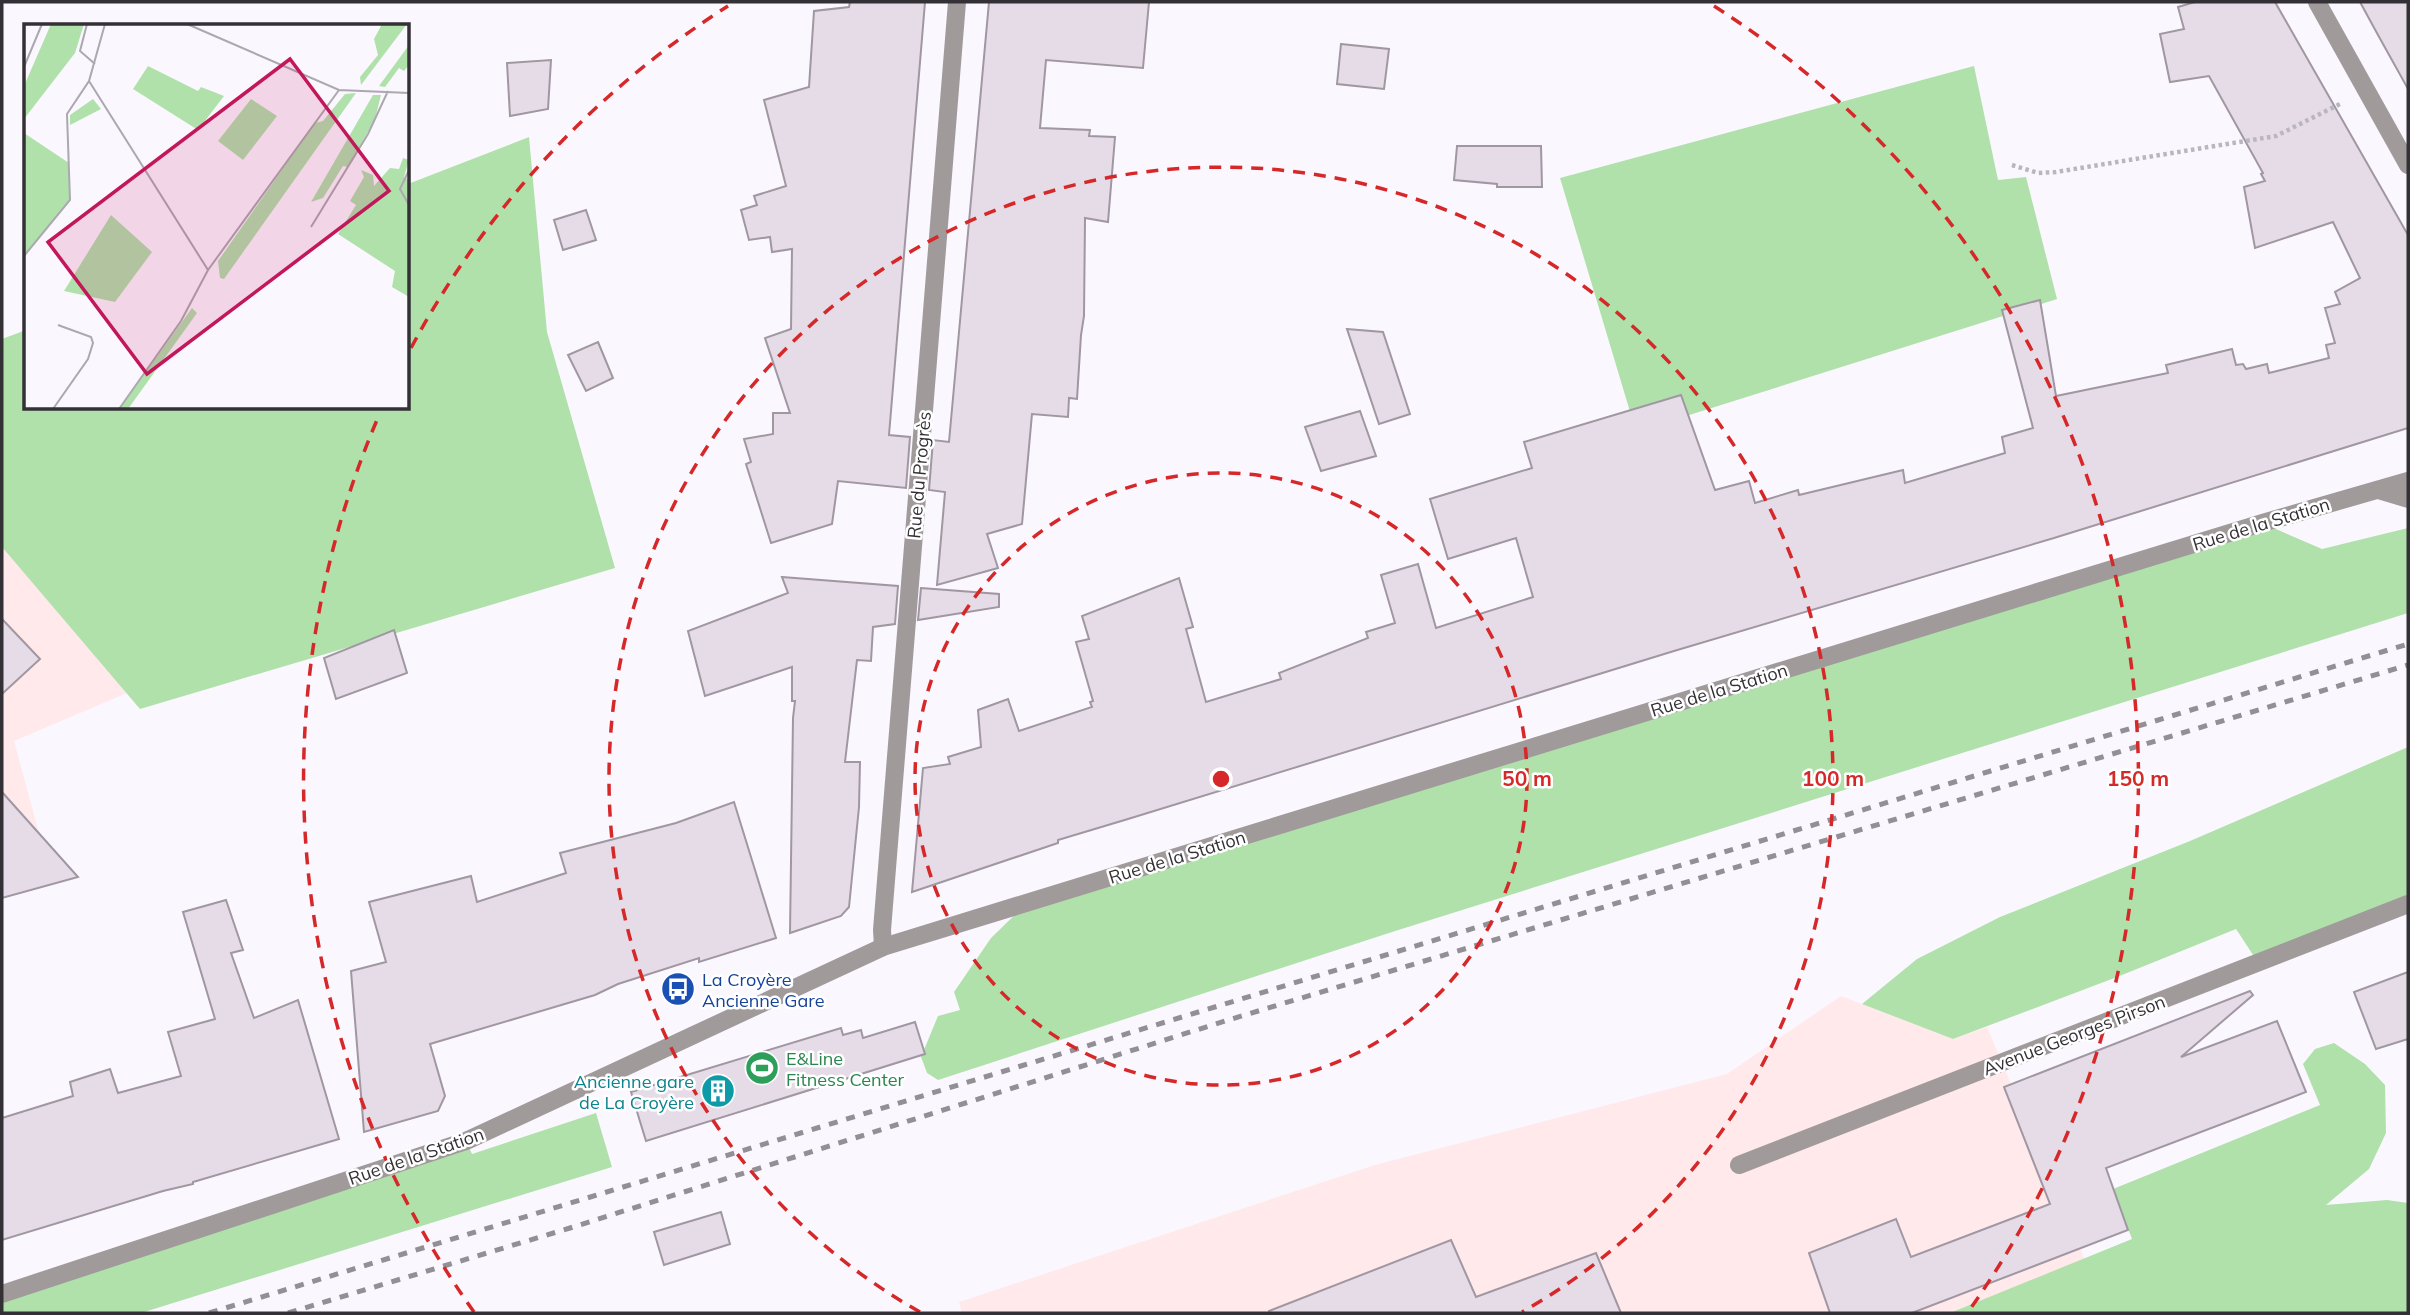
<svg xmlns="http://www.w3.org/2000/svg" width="2410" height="1315" viewBox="0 0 2410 1315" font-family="Mulish,sans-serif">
	<rect width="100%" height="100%" fill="#fbf7ff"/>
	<g fill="#ffe9ea">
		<polygon points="2,547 127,693 14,741 40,837 30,849 2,875"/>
		<polygon points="1841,996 1953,1039 1987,1027 2085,1260 1950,1313 962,1313 959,1302 1375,1165 1727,1074"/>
	</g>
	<g fill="#b0e1ab">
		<polygon points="1974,66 1998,180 2026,177 2057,299 1683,417 1631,415 1560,178"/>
		<polygon points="529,137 547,332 615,568 140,709 2,547 2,339 26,330 26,408 408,408 408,184"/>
		<polygon points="2262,523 2322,549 2408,528 2408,613 1392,932 938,1080 927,1073 921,1057 938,1016 960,1010 954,992 991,938 1027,903"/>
		<polygon points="2408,747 2408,904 2259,964 2236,929 2117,977 1953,1039 1862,1004 1917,959 2000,917 2190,841"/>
		<polygon points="2334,1043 2365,1064 2385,1085 2386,1133 2369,1169 2326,1205 2387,1200 2408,1203 2408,1313 1950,1313 2132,1239 2113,1189 2320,1105 2303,1064 2315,1049"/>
		<polygon points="596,1113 612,1167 141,1313 2,1313 2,1294 466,1141 472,1154"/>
	</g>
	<g fill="#e6dce7" stroke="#a097a2" stroke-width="2">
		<polygon points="850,2 925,2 889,435 910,437 906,488 838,481 832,524 771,543 746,464 751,462 744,439 773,434 773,413 790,413 765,338 791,329 792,249 772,252 770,237 749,240 741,210 757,205 754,196 786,186 764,100 809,87 814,11 849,7"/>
		<polygon points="989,2 1149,2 1143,68 1046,60 1040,128 1090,130 1089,136 1115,137 1108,222 1085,218 1084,316 1081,335 1077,399 1069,398 1068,417 1032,414 1022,524 987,534 998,568 937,585 945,492 929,490 933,440 949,442"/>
		<polygon points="2195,2 2275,2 2408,235 2408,428 2054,538 1674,651 1128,819 1058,840 1058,843 912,892 923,768 950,764 948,757 981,747 978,710 1008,699 1019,731 1092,707 1090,702 1093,701 1076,642 1089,639 1082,616 1179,578 1193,627 1186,629 1206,702 1281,679 1279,673 1368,638 1366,632 1395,623 1381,575 1418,564 1436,628 1533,597 1516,538 1448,559 1430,499 1532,468 1524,442 1681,395 1715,490 1749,481 1755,503 1798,490 1799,495 1903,470 1905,483 2005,453 2002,437 2033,428 2002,310 2040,300 2056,396 2168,373 2166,365 2232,349 2236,365 2243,364 2246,369 2267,364 2269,373 2329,358 2326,345 2335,343 2325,308 2340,304 2335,292 2360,278 2333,222 2255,248 2244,187 2265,181 2261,174 2263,173 2209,76 2170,82 2160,34 2184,29 2178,7"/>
		<polygon points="2360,2 2408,2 2408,89 2378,35"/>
		<polygon points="1341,44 1389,49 1384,89 1337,84"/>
		<polygon points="551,60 548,109 510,116 507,63"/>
		<polygon points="1457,146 1541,146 1542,187 1497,187 1497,184 1454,180"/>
		<polygon points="586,210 596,240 563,250 554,220"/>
		<polygon points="1347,329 1383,332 1410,414 1379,424"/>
		<polygon points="598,342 613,378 586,391 568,355"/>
		<polygon points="1360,411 1376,456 1321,471 1305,427"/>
		<polygon points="782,577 898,586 895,624 873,627 871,661 857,660 845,762 860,762 859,807 849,907 841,916 790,933 793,718 795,701 792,701 792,667 705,696 688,631 788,593"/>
		<polygon points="921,588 999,594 999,607 918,620"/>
		<polygon points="2,619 40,659 2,694"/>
		<polygon points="394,630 407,673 336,699 324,658"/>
		<polygon points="2,792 78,877 2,898"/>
		<polygon points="734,802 776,938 699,962 699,958 618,984 595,995 430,1044 445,1096 438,1111 364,1132 351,971 386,962 369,902 471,876 477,902 566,873 560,853 676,823"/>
		<polygon points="226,900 243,950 231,953 254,1018 298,1000 339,1139 193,1182 193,1184 163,1191 2,1240 2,1118 73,1096 70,1082 110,1069 118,1093 181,1076 168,1032 215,1019 183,912"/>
		<polygon points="2408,972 2408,1039 2376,1049 2354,992"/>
		<polygon points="2250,991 2253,995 2181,1057 2277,1021 2306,1092 2106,1168 2128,1230 1912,1313 1830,1313 1809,1253 1896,1219 1911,1257 2050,1204 2004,1087"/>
		<polygon points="915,1022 925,1054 646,1141 631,1092 841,1028 843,1035 861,1030 863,1038"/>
		<polygon points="721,1212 730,1244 664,1265 654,1232"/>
		<polygon points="1451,1240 1476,1297 1596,1253 1621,1313 1270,1313 1269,1311"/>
	</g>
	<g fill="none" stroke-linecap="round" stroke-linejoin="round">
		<polyline stroke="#b9b6bd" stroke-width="4.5" stroke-dasharray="3.5 3.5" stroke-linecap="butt" points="2012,165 2038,173 2056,172 2276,136 2342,103"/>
		<g stroke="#a19a9b" stroke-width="18">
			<polyline points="2317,2 2408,165"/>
			<polyline points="2378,490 2408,499"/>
			<polyline points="883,947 882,930 957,2"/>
			<polyline points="1739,1165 2408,904"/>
			<polyline points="2,1294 466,1141 883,947 2262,523 2408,481"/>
		</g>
		<g stroke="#928f95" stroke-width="5" stroke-dasharray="9 9" stroke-linecap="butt">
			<polyline points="209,1313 2408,644"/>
			<polyline points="288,1313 570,1228 1225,1021 2408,665"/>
		</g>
	</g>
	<g fill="none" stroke="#d62828" stroke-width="3.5" stroke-dasharray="12 9">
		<circle cx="1221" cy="779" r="306"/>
		<path d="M920 1312A612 612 0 1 1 1522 1312"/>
		<path d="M474 1312A917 917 0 0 1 380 413M411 348A917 917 0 0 1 728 6M1714 6A917 917 0 0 1 1968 1312"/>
	</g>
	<defs>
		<g id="bus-disc" transform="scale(1.75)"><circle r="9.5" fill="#1a4fb4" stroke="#fff"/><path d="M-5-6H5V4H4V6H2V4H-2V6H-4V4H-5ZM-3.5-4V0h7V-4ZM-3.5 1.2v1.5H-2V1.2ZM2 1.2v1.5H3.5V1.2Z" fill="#fff"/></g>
		<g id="stadium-disc" transform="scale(1.75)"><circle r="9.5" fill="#2e9e5b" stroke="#fff"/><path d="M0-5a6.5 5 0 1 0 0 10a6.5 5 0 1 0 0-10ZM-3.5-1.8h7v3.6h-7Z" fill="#fff"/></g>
		<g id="building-disc" transform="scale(1.75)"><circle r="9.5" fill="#0f9aa8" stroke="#fff"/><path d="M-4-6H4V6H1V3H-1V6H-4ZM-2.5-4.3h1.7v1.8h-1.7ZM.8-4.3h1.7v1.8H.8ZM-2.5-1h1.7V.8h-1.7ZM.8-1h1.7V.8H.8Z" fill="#fff"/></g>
	</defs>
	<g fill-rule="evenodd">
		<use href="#bus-disc" x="678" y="989"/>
		<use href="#stadium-disc" x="762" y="1068"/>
		<use href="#building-disc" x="718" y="1091"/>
	</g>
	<g text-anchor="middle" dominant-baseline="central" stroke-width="5" stroke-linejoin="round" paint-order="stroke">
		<g font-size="18" fill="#343136" stroke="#fff">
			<text transform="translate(919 475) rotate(-85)">Rue du Progrès</text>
			<text transform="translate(2261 524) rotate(-17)">Rue de la Station</text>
			<text transform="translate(1719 690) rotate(-17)">Rue de la Station</text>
			<text transform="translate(1177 857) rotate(-17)">Rue de la Station</text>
			<text transform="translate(2074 1035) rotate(-21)">Avenue Georges Pirson</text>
			<text transform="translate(416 1156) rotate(-19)">Rue de la Station</text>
		</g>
		<g font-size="18" fill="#164399" stroke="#fff" text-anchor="start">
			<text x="702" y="979">La Croyère<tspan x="702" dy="21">Ancienne Gare</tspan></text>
		</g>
		<g font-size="18" fill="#27864d" stroke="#fff" text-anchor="start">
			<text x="786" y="1058">E&amp;Line<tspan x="786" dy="21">Fitness Center</tspan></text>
		</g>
		<g font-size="18" fill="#0d838f" stroke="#fff" text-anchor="end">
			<text x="694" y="1081">Ancienne gare<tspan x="694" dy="21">de La Croyère</tspan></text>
		</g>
	</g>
	<g transform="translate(24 24)">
		<rect width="385" height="385" fill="#fbf7ff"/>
		<path d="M27,0H60L51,29L0,95V62ZM358,0H383L337,61L336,53L354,31L350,15ZM385,21V41L380,47L375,44L361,63L355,62ZM124,42L174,67L177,63L200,72L174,106L109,65ZM332,69L200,255L196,254L194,237L291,99L299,97L321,70ZM349,71H357L351,95L324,143L319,142L299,174L287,178ZM69,75L77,85L46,101V91ZM227,75L253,92L219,136L194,117ZM0,109L45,139L46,176L0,232ZM379,134L385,136L380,153L385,156V273L368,263L371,247L314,210L332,181L326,177L340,153L337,146L349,151L350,162L366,144L375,145ZM87,191L128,228L91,278L40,267ZM168,284L173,289L104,385H95Z" fill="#b0e1ab"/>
		<path fill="none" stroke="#aba8af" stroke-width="2" d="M63,0L56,27L71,40M163,0L315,66L385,69M0,43L18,0M65,57L184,246M385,146L376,165L385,181M287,203L344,110L364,67M0,232L46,176L43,90L65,57L81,0M29,385L64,335L69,319L67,313L34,301M95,385L157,297L184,246L315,66"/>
		<path fill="#c2185b" fill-opacity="0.15" stroke="#c2185b" stroke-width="3.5" d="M266,35L365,167L123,350L24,218Z"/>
		<rect width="385" height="385" fill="none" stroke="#343136" stroke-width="3.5"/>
	</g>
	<circle cx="1221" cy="779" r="10" fill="#d62828" stroke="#fff" stroke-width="3.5"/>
	<g font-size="21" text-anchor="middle" font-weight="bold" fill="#d62828" stroke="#fff" stroke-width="5" stroke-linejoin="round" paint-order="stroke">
		<text x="1527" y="786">50 m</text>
		<text x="1833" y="786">100 m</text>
		<text x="2138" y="786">150 m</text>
	</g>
	<rect width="2410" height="1315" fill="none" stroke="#343136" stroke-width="7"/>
</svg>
